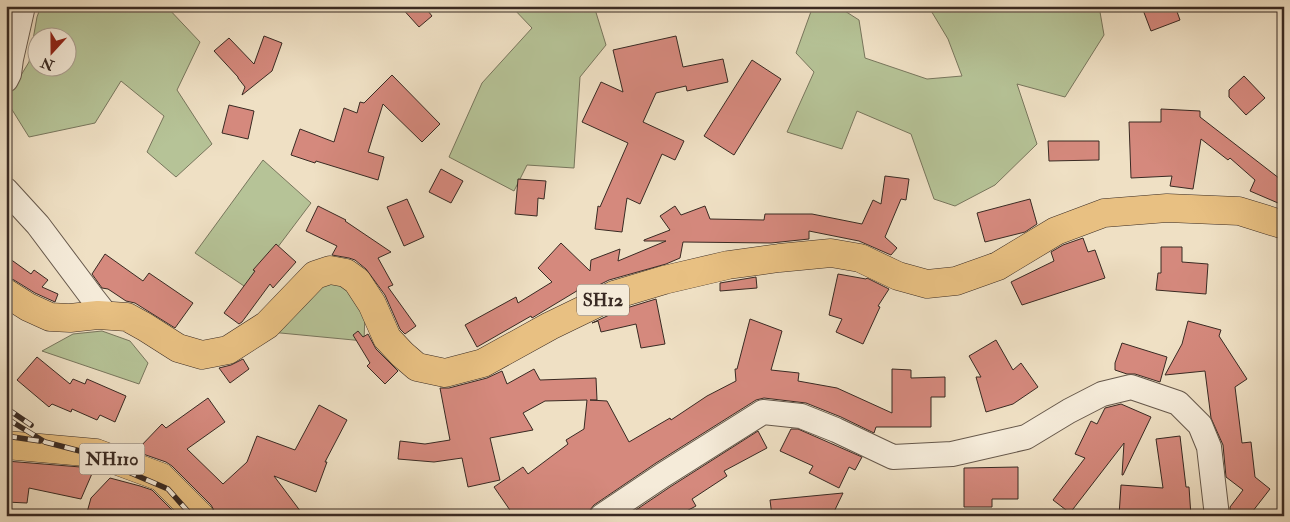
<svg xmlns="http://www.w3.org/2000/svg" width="1290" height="522" viewBox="0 0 1290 522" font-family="'IM FELL Double Pica',serif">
	<rect width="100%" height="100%" fill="#efe0c4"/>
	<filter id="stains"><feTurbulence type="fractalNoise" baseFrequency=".004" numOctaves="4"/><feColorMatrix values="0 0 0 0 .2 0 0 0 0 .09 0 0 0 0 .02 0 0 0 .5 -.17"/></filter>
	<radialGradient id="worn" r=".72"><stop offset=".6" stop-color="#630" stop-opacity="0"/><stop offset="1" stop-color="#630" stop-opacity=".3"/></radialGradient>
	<g fill="#b6c397" stroke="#78765d" fill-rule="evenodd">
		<path d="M41,6H166L200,42L177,90L212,144L176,177L147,152L164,116L121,81L95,123L29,137L6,100L29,62L37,17ZM38,38H68V68H38Z"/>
		<polygon points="511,6 594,6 606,45 580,77 574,168 527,165 514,191 449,157 482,83 532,28"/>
		<polygon points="813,6 837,6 859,20 865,58 927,79 962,76 948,39 930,9 905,6 1098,6 1100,12 1104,35 1065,97 1017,84 1037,144 995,185 955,206 934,199 911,134 857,111 842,149 787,132 814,72 796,53"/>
		<polygon points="263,160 311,203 247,288 195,253"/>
		<polygon points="322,282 344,286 365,313 364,341 270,332"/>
		<polygon points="102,331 130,341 148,363 139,384 42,351 73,334"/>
	</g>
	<g fill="#d5897d" stroke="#392a23">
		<polygon points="400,6 424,6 432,16 419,27"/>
		<polygon points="1154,6 1175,6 1180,20 1151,31 1143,10"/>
		<polygon points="264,36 282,43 272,71 242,95 245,87 238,78 238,77 214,51 229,38 254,64"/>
		<polygon points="676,36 683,67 723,59 728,82 687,91 686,86 656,93 643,122 684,141 675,160 662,154 640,204 627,198 622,232 595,229 598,206 600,207 628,143 582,122 601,82 623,92 613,50"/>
		<polygon points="752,60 781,79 734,155 704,136"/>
		<polygon points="392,75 440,124 422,142 383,104 368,152 384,157 378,180 316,161 315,163 291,155 300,129 334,142 344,108 357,113 360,102 364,103"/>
		<polygon points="1244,76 1265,98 1246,115 1229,97 1229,90"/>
		<polygon points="229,105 254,111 248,139 222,133"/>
		<polygon points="1161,109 1200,111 1200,117 1284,182 1284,189 1278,203 1250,191 1255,180 1230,158 1228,160 1201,139 1193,189 1170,186 1172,176 1131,178 1129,122 1161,122"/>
		<polygon points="1048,141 1099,141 1099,160 1049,161"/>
		<polygon points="441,169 463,181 451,203 429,192"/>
		<polygon points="885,176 909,179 906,200 901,199 885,237 897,248 891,255 859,241 809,231 809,239 771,243 683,242 680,258 666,264 609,280 581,294 580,289 532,318 531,316 477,347 465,325 516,297 518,303 552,282 538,268 561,243 590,271 591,260 620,249 618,261 666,241 644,241 644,240 670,230 660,216 675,206 681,215 705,206 710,219 764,220 765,214 812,214 862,224 873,200 881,204"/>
		<polygon points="518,179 546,181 544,199 538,198 537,216 515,214"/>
		<polygon points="407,199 424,237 404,246 387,207"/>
		<polygon points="1030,199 1037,224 1025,232 985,242 977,213"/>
		<polygon points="318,206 346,220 345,221 391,252 378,258 393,285 388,287 416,326 405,334 400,329 385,295 366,269 355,260 349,258 332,255 337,246 306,231"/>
		<polygon points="1083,238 1088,252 1095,250 1105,278 1022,305 1011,282 1054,261 1051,252 1063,245"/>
		<polygon points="276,244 296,262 273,288 270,284 242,322 239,324 224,313 255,271 253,270"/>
		<polygon points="1161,247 1182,247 1182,262 1208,264 1206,294 1156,290 1158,273 1161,273"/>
		<polygon points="105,254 143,281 149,273 193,303 175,328 135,303 126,301 108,289 102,288 92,274"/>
		<polygon points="6,256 31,274 34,270 48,280 42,287 58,294 55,302 35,293 14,280 6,277"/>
		<polygon points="838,274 866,279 867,278 889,289 878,306 880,307 863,344 836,332 842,319 829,315"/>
		<polygon points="756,277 757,288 720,291 720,283"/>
		<polygon points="656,299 665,344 641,348 636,324 601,332 598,321 592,323 620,310"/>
		<polygon points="750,319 782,331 771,370 799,373 798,381 837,388 892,413 892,369 911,370 911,378 945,377 945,397 931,397 931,427 876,427 874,433 841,417 806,403 764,398 756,400 656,463 594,505 590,510 588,516 514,516 494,487 523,467 528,474 568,444 566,440 584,429 587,400 545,401 523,413 533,430 490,438 500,480 468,487 462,458 434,462 398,459 400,441 425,444 450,440 440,388 449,388 487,378 502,371 507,384 534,369 540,380 596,378 597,400 590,400 607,401 629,442 670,418 671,420 707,396 736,381 735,369 737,369"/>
		<polygon points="1188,321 1221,330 1219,336 1247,379 1235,387 1242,443 1251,442 1255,477 1270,489 1249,516 1231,516 1230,507 1243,490 1226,477 1223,445 1211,418 1205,371 1165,375 1182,344"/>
		<polygon points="358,331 363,337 368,334 376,349 398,371 385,384 367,366 370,363 353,335"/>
		<polygon points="996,340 1013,370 1021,363 1038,387 1013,404 986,412 976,377 981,377 969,356"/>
		<polygon points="1122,343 1167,357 1160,382 1135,374 1127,374 1115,370 1115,363"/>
		<polygon points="37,357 70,384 73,379 85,384 87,379 126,396 115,422 100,415 97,420 72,409 71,412 52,404 49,407 17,380"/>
		<polygon points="243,359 249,369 230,383 219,368 231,365"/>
		<polygon points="208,398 225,422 187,449 223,484 247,462 257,436 295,450 319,405 347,420 325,462 327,462 316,492 274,476 304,516 215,516 215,512 211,505 172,466 166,462 143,454 138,449 162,424 166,428"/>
		<polygon points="1121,404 1151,417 1123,475 1122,475 1124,443 1070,513 1053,500 1085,458 1075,454 1091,421 1097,424 1105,408"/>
		<polygon points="791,429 798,429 862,457 855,470 849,467 839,488 809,473 813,466 780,451"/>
		<polygon points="758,431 767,448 724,471 727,476 692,499 696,506 677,516 627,516 670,487"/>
		<polygon points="1180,436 1186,487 1189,487 1191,516 1119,516 1121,485 1163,488 1156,439"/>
		<polygon points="6,461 93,468 94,469 81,499 29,488 27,503 6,502"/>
		<polygon points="1018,467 1018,499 992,499 992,507 964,507 964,468"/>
		<polygon points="110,478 140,486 152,490 178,516 86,516 91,498"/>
		<polygon points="843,493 832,516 772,516 770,500"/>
	</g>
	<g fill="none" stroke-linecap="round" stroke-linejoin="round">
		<g stroke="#66584b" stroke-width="26">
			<g id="street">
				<polyline points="6,80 9,74 11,59 23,6"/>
				<polyline points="6,190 38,225 92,297 107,316"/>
				<polyline points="602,516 663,475 763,412 801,416 836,430 893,457 952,454 1026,437 1069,411 1102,394 1131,387 1178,403 1200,425 1209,447 1217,516"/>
			</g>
		</g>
		<g stroke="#392a23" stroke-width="29">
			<polyline id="primary" points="6,293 28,307 50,317 70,318 98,315 127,317 145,327 178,348 202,355 228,350 267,325 315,275 330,270 346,273 357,281 372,304 387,338 402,354 417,367 445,373 483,363 550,326 614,295 664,280 728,265 779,258 831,253 860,258 898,276 927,284 956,281 998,266 1056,231 1104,213 1167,208 1239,211 1284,225"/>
		</g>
		<g stroke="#392a23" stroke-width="29">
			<polyline id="highway" points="6,445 96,453 161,477 200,516"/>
		</g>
		<use href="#street" stroke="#f5ebd9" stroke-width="24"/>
		<use href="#primary" stroke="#e8c082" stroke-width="28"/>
		<use href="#highway" stroke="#e8c082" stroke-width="28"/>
		<g stroke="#392a23" stroke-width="5.5">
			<g id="rail">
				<polyline points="6,408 31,425"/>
				<polyline points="6,418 45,442 80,451 168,489 192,516"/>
				<polyline points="6,436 40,441"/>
			</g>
		</g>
		<use href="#rail" stroke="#f5ebd9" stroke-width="4" stroke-dasharray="11" stroke-linecap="butt"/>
	</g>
	<g text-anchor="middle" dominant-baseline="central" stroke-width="4" stroke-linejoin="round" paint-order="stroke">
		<g fill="#f5ebd9" stroke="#71645a" stroke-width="1">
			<rect x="577" y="284.5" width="52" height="31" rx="4"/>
			<rect x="79.5" y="443.5" width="65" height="31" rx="4"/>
		</g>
		<g font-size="18" font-weight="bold" fill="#392a23">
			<text x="603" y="300">SH12</text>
			<text x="112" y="459">NH110</text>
		</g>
	</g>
	<rect width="1290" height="522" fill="none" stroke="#efe0c4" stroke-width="25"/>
	<rect x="8" y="8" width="1275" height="507" fill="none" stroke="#392a23" stroke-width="2.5"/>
	<rect x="12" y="12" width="1265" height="497" fill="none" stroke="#392a23"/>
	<g transform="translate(52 52) rotate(201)"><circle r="24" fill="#f5ebd9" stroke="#aa9e90"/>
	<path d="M0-4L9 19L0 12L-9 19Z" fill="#8f2418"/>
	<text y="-8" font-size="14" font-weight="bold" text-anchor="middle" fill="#392a23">N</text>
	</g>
	<rect width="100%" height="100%" filter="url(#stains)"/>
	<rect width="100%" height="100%" fill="url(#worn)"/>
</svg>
